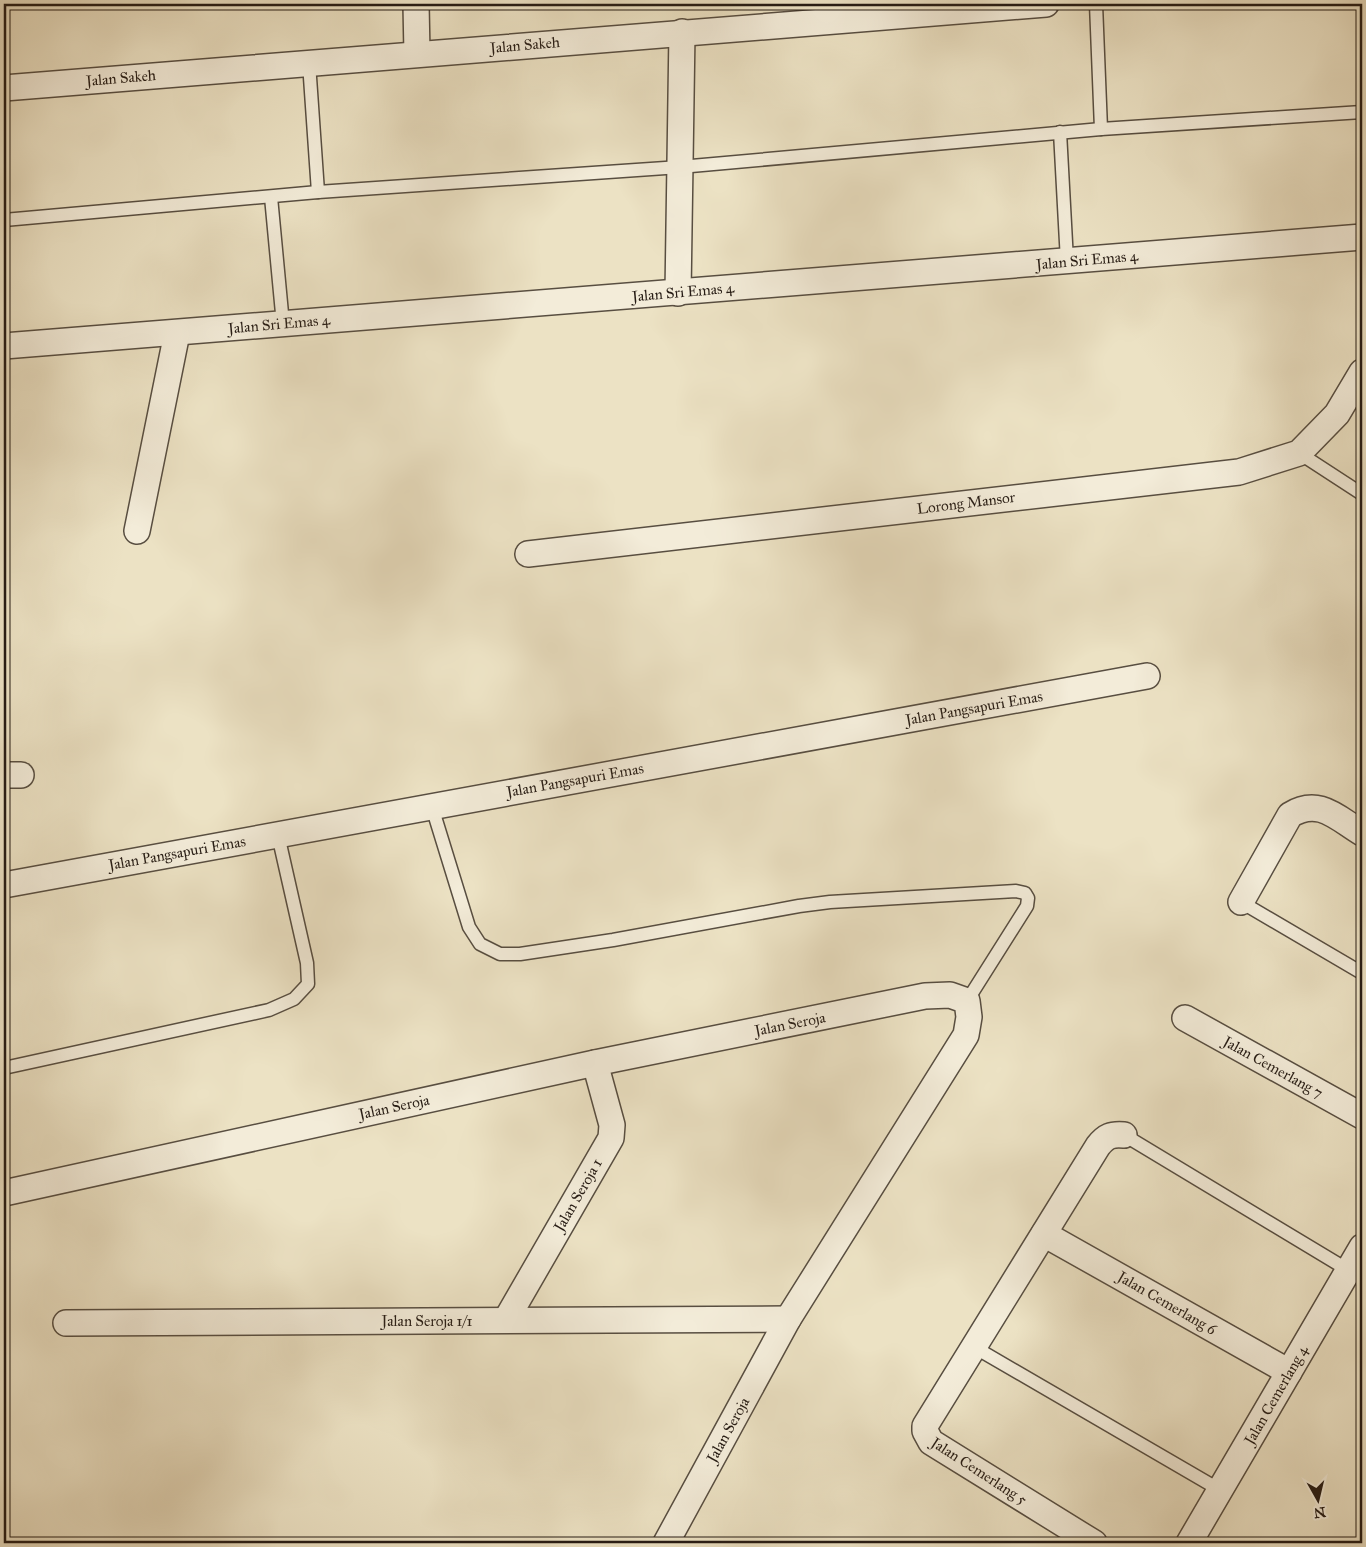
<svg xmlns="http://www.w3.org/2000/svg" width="1366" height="1547" viewBox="0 0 1366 1547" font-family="'IM FELL Great Primer',serif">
	<rect width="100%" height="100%" fill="#ece2c4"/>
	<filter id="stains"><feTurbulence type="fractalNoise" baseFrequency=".004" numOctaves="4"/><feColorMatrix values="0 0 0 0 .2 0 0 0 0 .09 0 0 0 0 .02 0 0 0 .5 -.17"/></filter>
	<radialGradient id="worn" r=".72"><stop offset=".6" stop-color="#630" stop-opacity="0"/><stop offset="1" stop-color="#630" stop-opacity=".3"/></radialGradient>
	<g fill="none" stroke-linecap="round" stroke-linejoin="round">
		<g stroke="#584e41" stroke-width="15">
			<g id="lane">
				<polyline points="1096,4 1101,129"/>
				<polyline points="309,63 318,192"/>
				<polyline points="1060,132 1067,261"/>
				<polyline points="271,197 283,324"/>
				<polyline points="4,220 318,192 680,167 1101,129 1362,112"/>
				<polyline points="1299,453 1362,494"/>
				<polyline points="432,807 469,927 480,944 500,954 520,954 613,940 799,906 830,902 1016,891 1025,893 1028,898 1027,906 967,1001"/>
				<polyline points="1241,902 1362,973"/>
				<polyline points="4,1068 269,1010 294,999 308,984 307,963 278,835"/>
				<polyline points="1124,1135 1348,1270"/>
				<polyline points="974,1347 1220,1490"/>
			</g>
		</g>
		<g stroke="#584e41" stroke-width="28">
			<g id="street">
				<polyline points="416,4 417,54"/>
				<polyline points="4,88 1046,4"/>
				<polyline points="678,293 682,32"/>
				<polyline points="4,346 1362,237"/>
				<polyline points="137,531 177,333"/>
				<polyline points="528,554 1239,472 1299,453 1337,414 1362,372"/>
				<polyline points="4,775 21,775"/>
				<polyline points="4,885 1147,676"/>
				<path d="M1241,902L1290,815C1319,797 1337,818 1362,833"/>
				<polyline points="1185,1018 1362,1116"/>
				<polyline points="4,1193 595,1063 925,996 950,995 967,1001 969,1017 966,1035 788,1319 666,1543"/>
				<polyline points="1044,1234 1289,1372"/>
				<polyline points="506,1320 611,1138 612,1125 595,1063"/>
				<polyline points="66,1323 788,1319"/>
				<path d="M1094,1543L931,1442L925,1431V1426L1098,1146C1106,1136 1111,1134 1124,1135"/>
				<polyline points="1189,1543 1362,1247"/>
			</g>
		</g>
		<use href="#lane" stroke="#f3ecd9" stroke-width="12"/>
		<use href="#street" stroke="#f3ecd9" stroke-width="25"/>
	</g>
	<g text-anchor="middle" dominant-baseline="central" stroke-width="4.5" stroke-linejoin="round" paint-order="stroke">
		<g font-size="15" fill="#261c15" stroke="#f3ecd9">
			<text transform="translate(525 45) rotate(-5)">Jalan Sakeh</text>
			<text transform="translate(121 78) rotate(-5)">Jalan Sakeh</text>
			<text transform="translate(1087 260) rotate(-5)">Jalan Sri Emas 4</text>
			<text transform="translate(683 292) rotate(-5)">Jalan Sri Emas 4</text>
			<text transform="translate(279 324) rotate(-5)">Jalan Sri Emas 4</text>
			<text transform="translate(966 503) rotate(-7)">Lorong Mansor</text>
			<text transform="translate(974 708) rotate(-10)">Jalan Pangsapuri Emas</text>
			<text transform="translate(575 780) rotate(-10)">Jalan Pangsapuri Emas</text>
			<text transform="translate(177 853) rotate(-10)">Jalan Pangsapuri Emas</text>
			<text transform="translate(790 1024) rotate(-11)">Jalan Seroja</text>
			<text transform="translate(1273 1067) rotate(29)">Jalan Cemerlang 7</text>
			<text transform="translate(394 1107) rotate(-12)">Jalan Seroja</text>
			<text transform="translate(578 1195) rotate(-60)">Jalan Seroja 1</text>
			<text transform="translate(1167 1303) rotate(30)">Jalan Cemerlang 6</text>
			<text x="427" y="1321">Jalan Seroja 1/1</text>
			<text transform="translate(1276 1395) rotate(-60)">Jalan Cemerlang 4</text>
			<text transform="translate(728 1430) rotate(-61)">Jalan Seroja</text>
			<text transform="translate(979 1471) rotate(33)">Jalan Cemerlang 5</text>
		</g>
	</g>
	<rect width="1366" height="1547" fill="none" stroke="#ece2c4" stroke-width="20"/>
	<rect x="5" y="5" width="1356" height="1537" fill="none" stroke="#261c15" stroke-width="2.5"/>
	<rect x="10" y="10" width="1346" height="1527" fill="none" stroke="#261c15"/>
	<g transform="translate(1318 1500) rotate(172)" stroke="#f3ecd9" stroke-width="4" paint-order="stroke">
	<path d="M0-4L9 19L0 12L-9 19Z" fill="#261c15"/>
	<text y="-8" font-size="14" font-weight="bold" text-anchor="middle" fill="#261c15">N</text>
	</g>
	<rect width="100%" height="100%" filter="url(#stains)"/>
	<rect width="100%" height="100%" fill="url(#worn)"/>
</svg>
